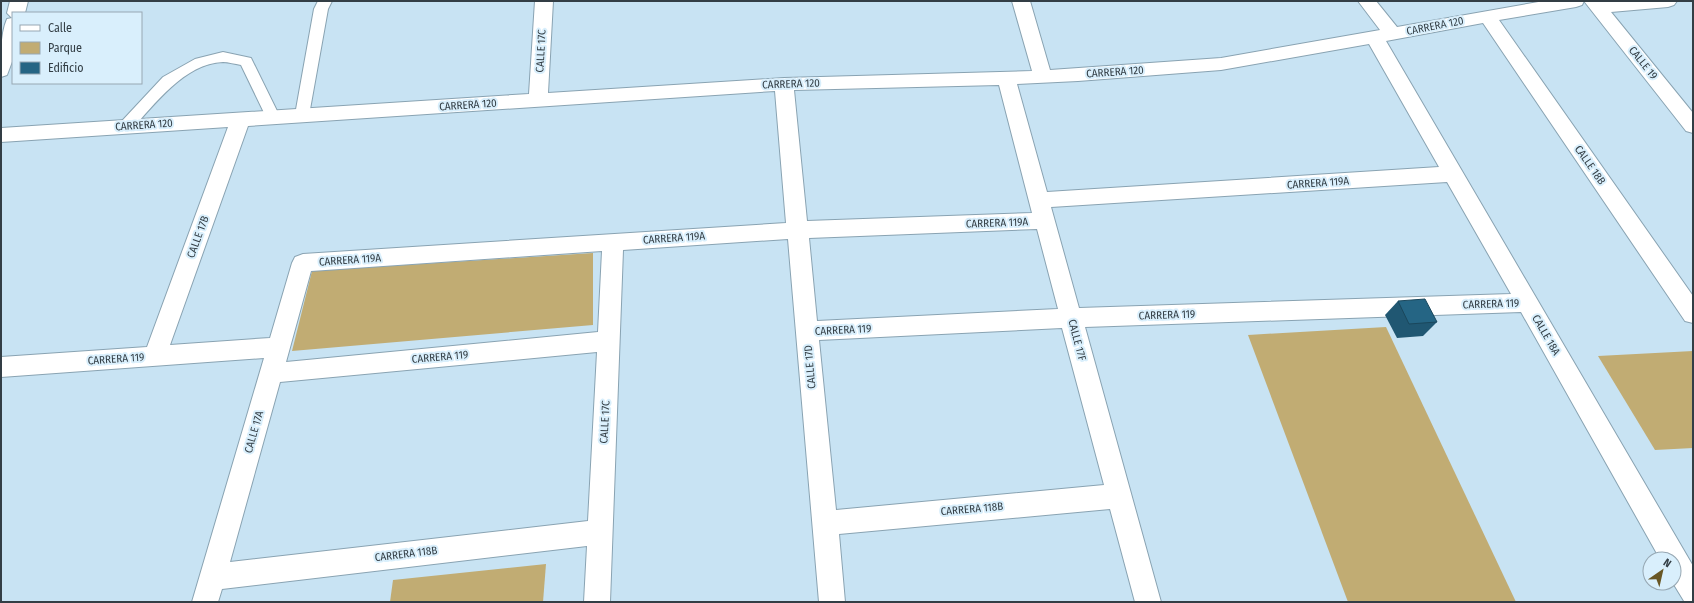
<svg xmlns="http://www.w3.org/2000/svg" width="1694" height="603" viewBox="0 0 1694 603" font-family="'Fira Sans Condensed',sans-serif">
	<rect width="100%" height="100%" fill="#c8e3f3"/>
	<g fill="#c1ac73">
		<polygon points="593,253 593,325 292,351 312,271"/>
		<polygon points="1386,327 1516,602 1348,602 1248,335"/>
		<polygon points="1693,351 1693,448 1655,450 1598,356"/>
		<polygon points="546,564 543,602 390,602 393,580"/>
	</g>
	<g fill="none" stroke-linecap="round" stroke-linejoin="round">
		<g stroke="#89a3b2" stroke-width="2">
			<g id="lane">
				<polygon points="318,1 332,1 328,9 309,115 307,119 302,120 297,119 295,115 314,9"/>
				<path d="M223,52L251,58L280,117L278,121L273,122L268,121L241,65C235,64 228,62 223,62C185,63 154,105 131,130L126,131L121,130L119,126L121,122L163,77L195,59Z"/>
			</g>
		</g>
		<g stroke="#89a3b2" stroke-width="2">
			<path id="street" d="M535,1H553L548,93L784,78L1032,71L1012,1H1030L1050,70L1221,58L1380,30L1358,1H1376L1397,27L1544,1H1677L1674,5L1668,7L1611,12L1693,113V133L1686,131L1584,1L1582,5L1576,7L1499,20L1693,296V323L1685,321L1483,23L1386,41L1693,566V602L1684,601L1673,583L1674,559H1660L1521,312L1085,327L1161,602H1135L1110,509L839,534L845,602H819L788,239L623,250L610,602H584L587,546L222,589L218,602H192L264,358L1,377V357L147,347L228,127L1,142V128L529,94ZM1369,44L1439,167L1047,192L1017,84L1078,81L1221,70ZM999,85L1032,213L807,221L794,90ZM775,91L786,223L303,254L295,257L292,263L270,338L170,345L248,126ZM1447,182L1511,294L1079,308L1051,207ZM1037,229L1058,309L817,321L809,238ZM602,251L598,332L286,362L311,271ZM1062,328L1104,485L836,510L819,340ZM597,352L588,521L230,562L280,382Z"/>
		</g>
		<g stroke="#89a3b2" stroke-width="2">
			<path id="secondary" d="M10,1H28L25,13H13V59L7,75L1,77C1,59 0,35 7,19L12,18L7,13Z"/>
		</g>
		<use href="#lane" fill="#fff" fill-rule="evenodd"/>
		<use href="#street" fill="#fff" fill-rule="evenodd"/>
		<use href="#secondary" fill="#fff" fill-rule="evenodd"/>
	</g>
	<polygon fill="#205772" points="1398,301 1437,322 1423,336 1397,338 1385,315"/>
	<polygon fill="#256584" stroke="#1a475c" points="1425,299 1437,322 1409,324 1398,301"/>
	<g text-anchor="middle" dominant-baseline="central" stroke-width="4" stroke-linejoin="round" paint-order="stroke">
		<g font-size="11" fill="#333e45" stroke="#d9effc">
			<text transform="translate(1435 26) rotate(-11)">CARRERA 120</text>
			<text transform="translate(541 51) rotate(-87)">CALLE 17C</text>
			<text transform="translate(1643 63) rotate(51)">CALLE 19</text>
			<text transform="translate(1115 72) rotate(-4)">CARRERA 120</text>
			<text transform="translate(791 84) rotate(-2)">CARRERA 120</text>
			<text transform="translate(468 105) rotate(-4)">CARRERA 120</text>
			<text transform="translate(144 125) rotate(-4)">CARRERA 120</text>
			<text transform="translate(1590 165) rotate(55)">CALLE 18B</text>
			<text transform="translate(1318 183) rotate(-4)">CARRERA 119A</text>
			<text transform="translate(997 223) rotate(-2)">CARRERA 119A</text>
			<text transform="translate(198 237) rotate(-70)">CALLE 17B</text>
			<text transform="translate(674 238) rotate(-4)">CARRERA 119A</text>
			<text transform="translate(350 260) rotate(-4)">CARRERA 119A</text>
			<text transform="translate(1491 304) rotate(-2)">CARRERA 119</text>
			<text transform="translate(1167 315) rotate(-2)">CARRERA 119</text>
			<text transform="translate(843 330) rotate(-3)">CARRERA 119</text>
			<text transform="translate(1546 335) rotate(60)">CALLE 18A</text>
			<text transform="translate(1077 340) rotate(75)">CALLE 17F</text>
			<text transform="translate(440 357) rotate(-5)">CARRERA 119</text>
			<text transform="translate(116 359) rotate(-4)">CARRERA 119</text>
			<text transform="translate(810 367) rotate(-95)">CALLE 17D</text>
			<text transform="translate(605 422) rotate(-87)">CALLE 17C</text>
			<text transform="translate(254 432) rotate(-74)">CALLE 17A</text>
			<text transform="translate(972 509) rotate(-5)">CARRERA 118B</text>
			<text transform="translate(406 554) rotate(-7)">CARRERA 118B</text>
		</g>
	</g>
	<rect width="1694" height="603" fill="none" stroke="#333e45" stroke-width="4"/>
	<rect x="12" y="12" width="130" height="72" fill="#d9effc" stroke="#97a8b3"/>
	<rect x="20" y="25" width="20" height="6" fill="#ffffff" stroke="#97a8b3"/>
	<text x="48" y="32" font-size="12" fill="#333e45">Calle</text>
	<rect x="20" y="42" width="20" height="12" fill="#c1ac73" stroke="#97a8b3"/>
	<text x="48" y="52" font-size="12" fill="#333e45">Parque</text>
	<rect x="20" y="62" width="20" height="12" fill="#256584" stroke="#97a8b3"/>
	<text x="48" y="72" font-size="12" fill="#333e45">Edificio</text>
	<g transform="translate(1662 571) rotate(34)"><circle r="19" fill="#d9effc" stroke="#97a8b3"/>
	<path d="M0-3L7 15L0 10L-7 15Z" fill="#695725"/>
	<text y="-6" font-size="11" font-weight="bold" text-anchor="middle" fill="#333e45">N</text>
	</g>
</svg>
